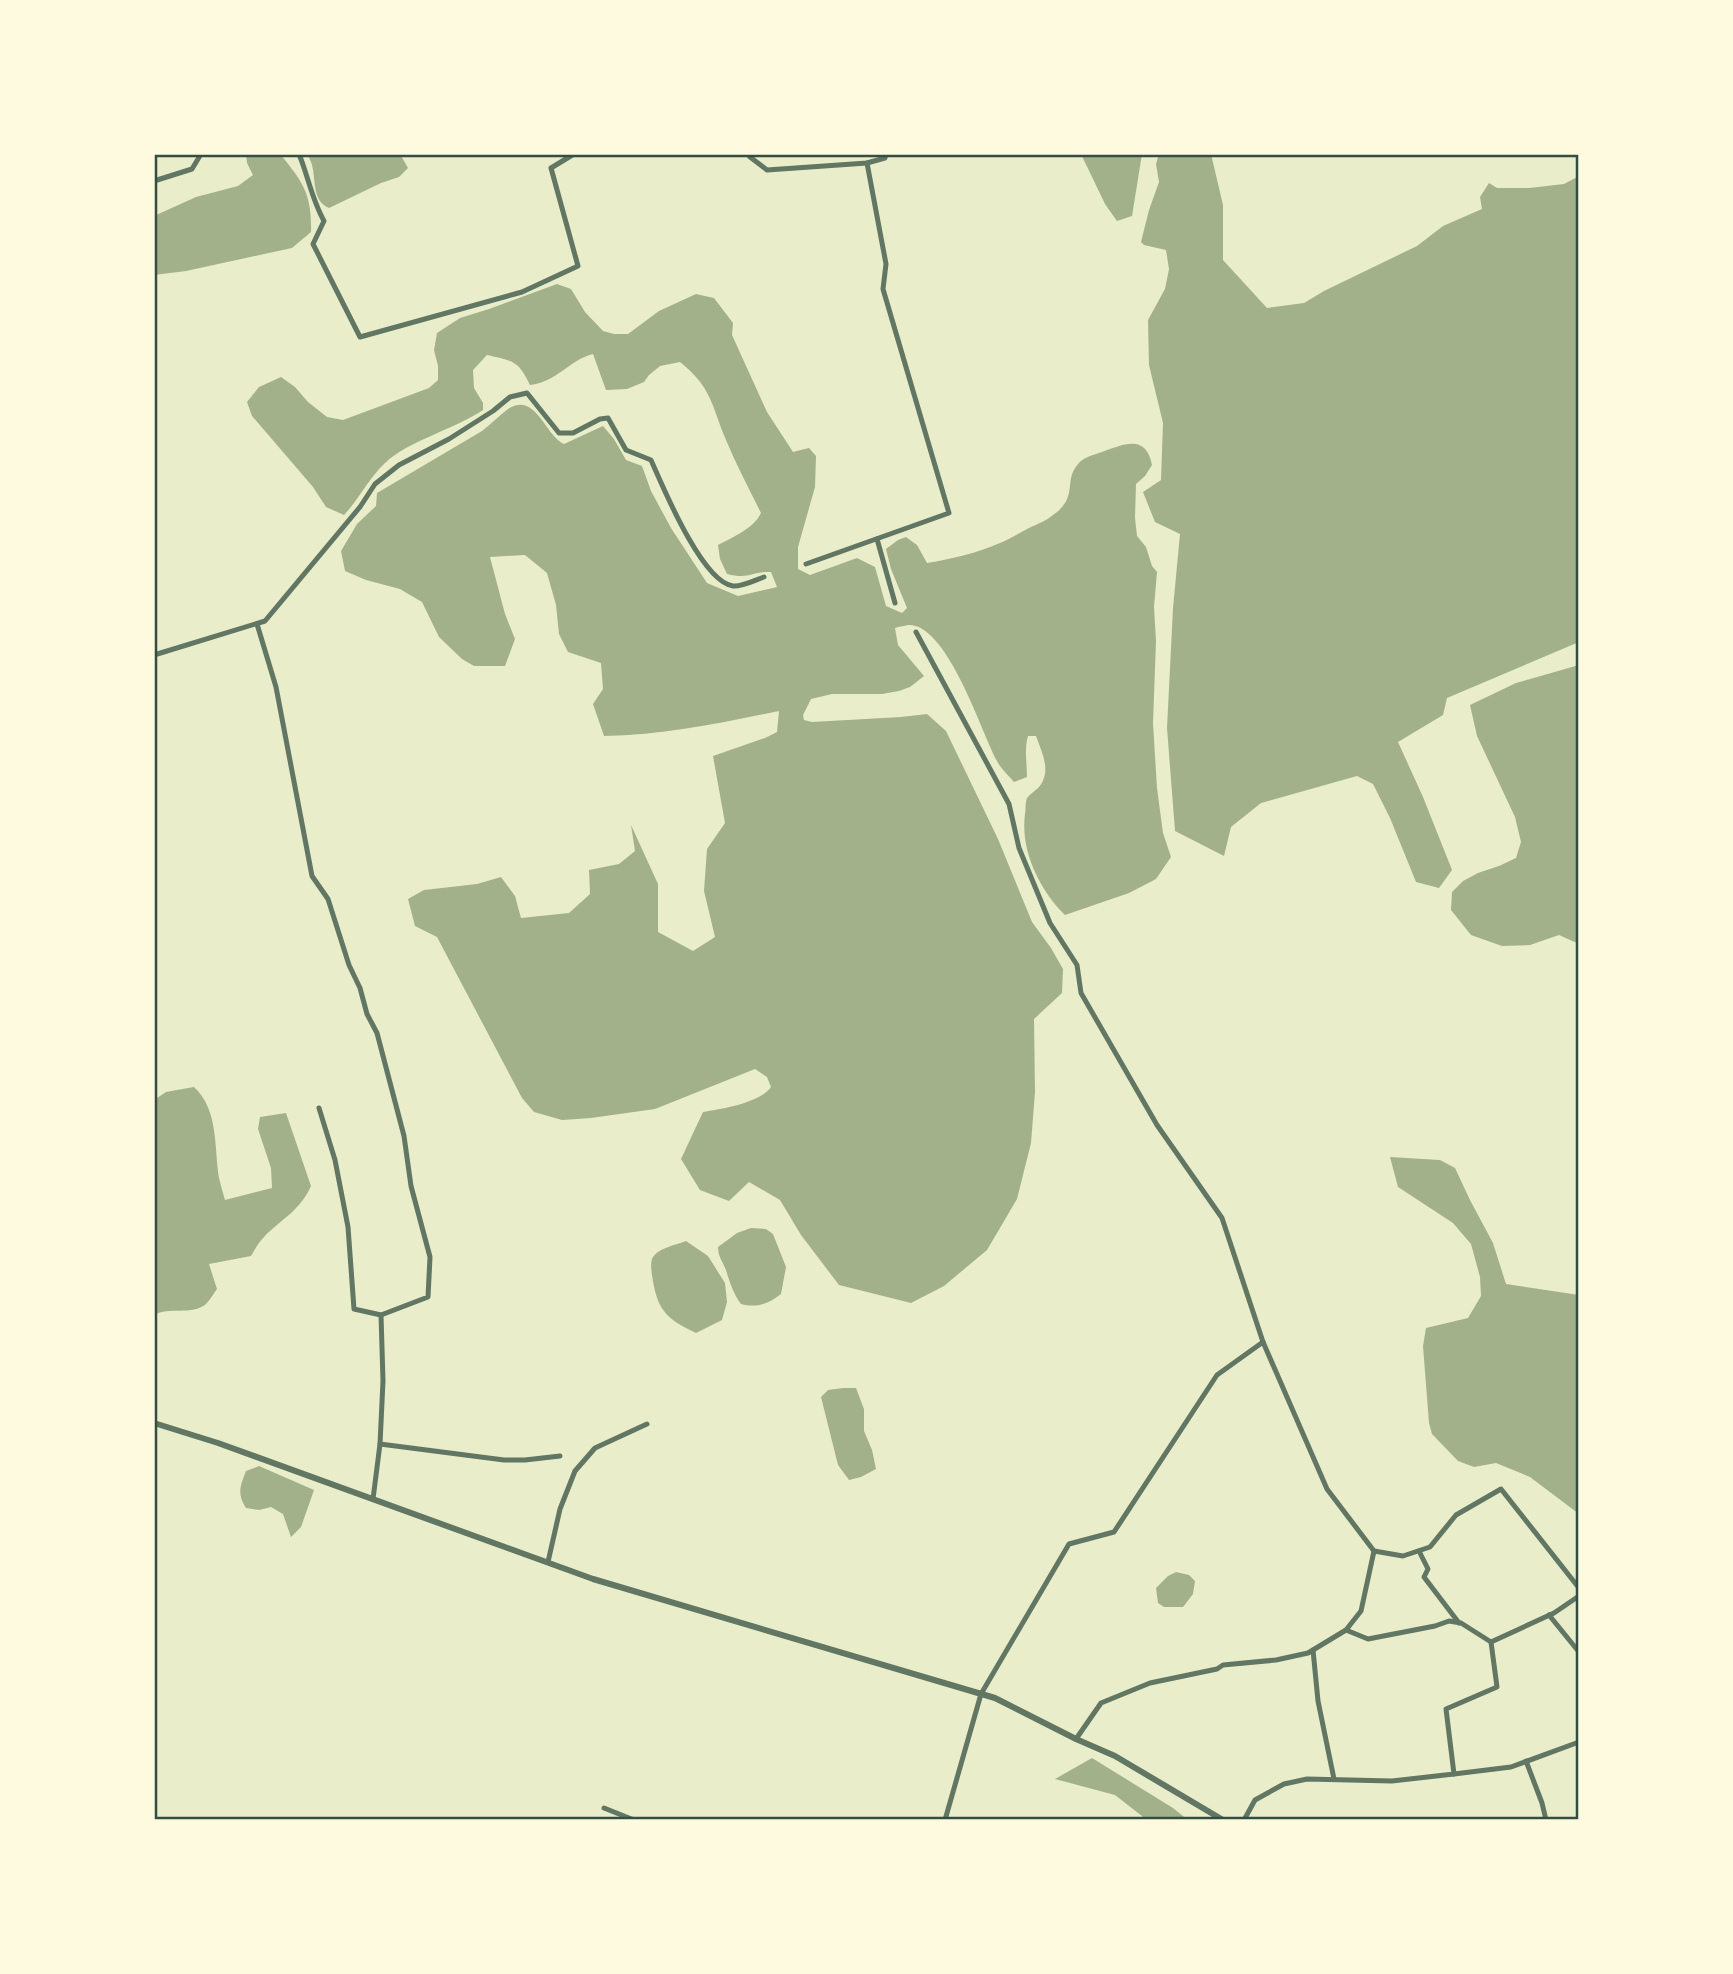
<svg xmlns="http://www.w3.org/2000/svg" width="1733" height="1974" viewBox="0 0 1733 1974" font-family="Lato,sans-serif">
	<rect width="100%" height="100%" fill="#e9edc9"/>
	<g fill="#a3b18a">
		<path d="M246,154H280C303,182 312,194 311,232L292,248L186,271L154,275V216L196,197L238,186L253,175L247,163Z"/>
		<path d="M307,154H400L408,168L399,177L381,183L329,208C312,201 316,180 312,165C311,161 309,158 307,154Z"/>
		<polygon points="1081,154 1142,154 1132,216 1117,221 1105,204"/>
		<polygon points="1159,154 1211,154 1223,205 1223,260 1267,308 1304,303 1324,291 1417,246 1443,226 1482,209 1480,197 1489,183 1497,188 1529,188 1564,184 1579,176 1579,642 1447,698 1443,715 1398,742 1423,797 1452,870 1439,888 1416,882 1390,818 1373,784 1357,776 1261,803 1231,827 1224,856 1175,831 1167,728 1173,608 1180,534 1155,522 1143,492 1161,480 1163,423 1149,365 1148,320 1165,289 1169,269 1166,250 1144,245 1141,242 1149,210 1159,182 1156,164"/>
		<path d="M557,284L571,289L585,312L603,331L614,334H628L659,311L696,294L714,298L733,323L732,335L767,412L793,452L809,448L816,456L815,487L798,547V569L810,575L857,558L875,567L886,606L902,613L907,608L891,569L886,549L898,540L906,537L917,545L927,563C952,559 977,553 1000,543C1010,539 1019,533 1029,528C1037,524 1046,521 1053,515C1079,497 1063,481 1078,464C1084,457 1093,455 1102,452C1124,444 1146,434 1152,465L1145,476L1136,484L1135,518L1137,536L1146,547L1152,566L1157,572L1154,607L1156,641L1153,723L1157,788L1163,833L1171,857L1156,879L1129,893L1065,915C1040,890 1020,851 1025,814C1026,809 1025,802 1027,798C1030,794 1036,790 1039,787C1052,771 1042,753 1036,736H1028C1024,750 1027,762 1027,777L1014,782C1008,775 1001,769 997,761C981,731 949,629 911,625C906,625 899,627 895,628L898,645L924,676L910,687L899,691L882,694H832L811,699L803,715L804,720L812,722L901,717L927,714L946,731L998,839L1032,922L1051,948L1063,969L1062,993L1034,1019L1035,1092L1031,1143L1017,1199L987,1250L944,1286L911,1303L839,1285L801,1235L780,1200L749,1182L729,1201L700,1190L681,1159L703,1112C722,1109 760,1103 771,1087L767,1077L755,1069L655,1109L591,1118L562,1120L534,1112L522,1098L437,937L415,926L408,899L424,890L477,884L501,877L515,896L521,918L569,913L590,894L589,870L619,864L635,851L631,825L658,884V932L693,951L715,937L704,891L707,849L725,823L713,756L765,738L777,732L779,711C721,723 664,735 604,736L593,704L603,689L601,663L568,652L559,634L556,605L547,573L525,555L490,557L505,614L515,639L505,666H474L462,659L439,637L422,602L400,589L366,580L345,571L341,551L357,524L376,506L377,493L482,431C491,424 500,415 508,409C536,391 545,436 564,444L603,426L614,439L626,460L642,466L651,491L671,528L707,583L738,596L777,587L771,572C752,571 750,580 727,574L720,559L718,545C733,537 753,529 761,513C749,489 736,464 726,440C711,404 712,388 680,362L660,366L649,375L644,382L627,389L606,390L593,354C569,360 557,382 530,385C518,360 513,361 487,355L473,370L474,388L483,403V410C455,429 408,441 385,463C369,478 359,499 344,515L326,507L313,487L252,416L247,402L259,387L281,377L295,387L308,402L327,417L343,420L429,388L438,380V366L434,350L437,333L460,318L489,309Z"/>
		<polygon points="1579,665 1579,944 1559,935 1530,945 1502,946 1471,935 1451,910 1452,892 1463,881 1478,873 1499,866 1516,858 1521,842 1515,817 1477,736 1470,705 1516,683"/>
		<path d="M194,1087C219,1110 214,1148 219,1178C221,1186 223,1193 225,1200L272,1188L271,1168L258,1129L260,1117L286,1113L311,1186C299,1212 282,1218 264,1237C259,1242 255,1249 251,1256L209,1264L217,1289C214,1293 210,1300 206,1304C192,1316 169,1306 154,1315V1100L166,1092Z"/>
		<polygon points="1390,1157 1440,1160 1455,1168 1470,1200 1493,1243 1506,1284 1579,1295 1579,1514 1530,1477 1496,1463 1474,1467 1458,1461 1432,1434 1429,1423 1423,1346 1426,1328 1468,1318 1481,1296 1480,1277 1471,1244 1453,1223 1398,1187"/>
		<path d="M751,1228L766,1229L773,1234L786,1267L781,1294C768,1304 757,1308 741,1304C733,1293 730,1283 726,1270C723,1262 718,1257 718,1247L737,1233Z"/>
		<path d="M686,1241L708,1256L725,1283L727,1302L722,1320L696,1333C669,1320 658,1312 653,1281C652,1275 650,1265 652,1259C657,1248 676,1245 686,1241Z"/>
		<polygon points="843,1388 856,1388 864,1409 864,1431 872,1450 876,1469 861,1477 849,1480 838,1465 821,1397 828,1390"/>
		<path d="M259,1466L314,1490L301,1527L291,1537L283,1514L271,1507L259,1510L246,1508C237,1494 240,1486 246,1471Z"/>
		<polygon points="1176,1572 1189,1575 1195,1581 1193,1594 1183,1607 1164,1607 1158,1603 1156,1588 1168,1576"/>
		<polygon points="1092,1758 1173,1808 1188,1820 1147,1820 1115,1795 1055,1779"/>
	</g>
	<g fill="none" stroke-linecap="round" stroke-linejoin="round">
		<g stroke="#617663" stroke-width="5">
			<path d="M299,154C308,176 312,200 324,221L313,244L360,337L522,292L578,266L551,168L574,154"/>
			<polyline points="748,154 750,157 767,170 867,163 885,158 886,154"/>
			<polyline points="154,181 192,169 201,154"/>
			<polyline points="877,539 895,603"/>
			<polyline points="806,564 949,513 883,289 886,264 867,163"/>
			<polyline points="257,624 276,687 312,876 328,899 349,965 360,988 367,1014 377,1033 404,1136 411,1186 430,1257 428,1297 381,1315 354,1309 348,1227 335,1160 319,1108"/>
			<polyline points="916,632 1009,804 1019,848 1050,923 1077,965 1081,993 1157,1125 1222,1218 1263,1342 1327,1489 1374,1551 1403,1556 1430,1547 1456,1515 1501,1489 1579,1588"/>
			<path d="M154,655L265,621L360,507L375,484L399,465L449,439L493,411L510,397L527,393L559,433H573L600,419L608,418L626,450L651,460C663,487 702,582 733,586C742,587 755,580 764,577"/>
			<polyline points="380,1444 504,1460 525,1460 560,1456"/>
			<polyline points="373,1499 380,1444 383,1381 381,1315"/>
			<polyline points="1419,1551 1428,1569 1424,1577 1459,1623"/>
			<polyline points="548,1562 560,1509 575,1471 595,1448 647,1424"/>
			<polyline points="1549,1615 1579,1652"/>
			<polyline points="1346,1630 1368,1639 1435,1626 1449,1621 1461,1623 1491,1642"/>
			<polyline points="1313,1650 1318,1701 1334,1779"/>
			<polyline points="1076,1739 1101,1703 1150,1683 1217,1669 1223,1665 1276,1660 1308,1653 1346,1630 1361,1611 1374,1551"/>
			<polyline points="1526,1761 1542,1803 1546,1820"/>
			<polyline points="1454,1774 1511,1767 1579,1742"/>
			<polyline points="604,1808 634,1820"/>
			<polyline points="945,1820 981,1694 1069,1544 1114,1532 1217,1375 1263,1342"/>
			<polyline points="1244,1820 1255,1800 1284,1784 1307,1779 1392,1781 1454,1774 1446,1709 1497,1687 1491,1642 1554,1613 1579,1596"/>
		</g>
		<polyline stroke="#617663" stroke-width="6" points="154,1423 218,1443 593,1579 995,1698 1076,1739 1115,1756 1223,1820"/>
	</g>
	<rect width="1733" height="1974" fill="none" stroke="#fefae0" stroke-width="312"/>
	<rect x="156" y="156" width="1421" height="1662" fill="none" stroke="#344e41" stroke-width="2.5"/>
</svg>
